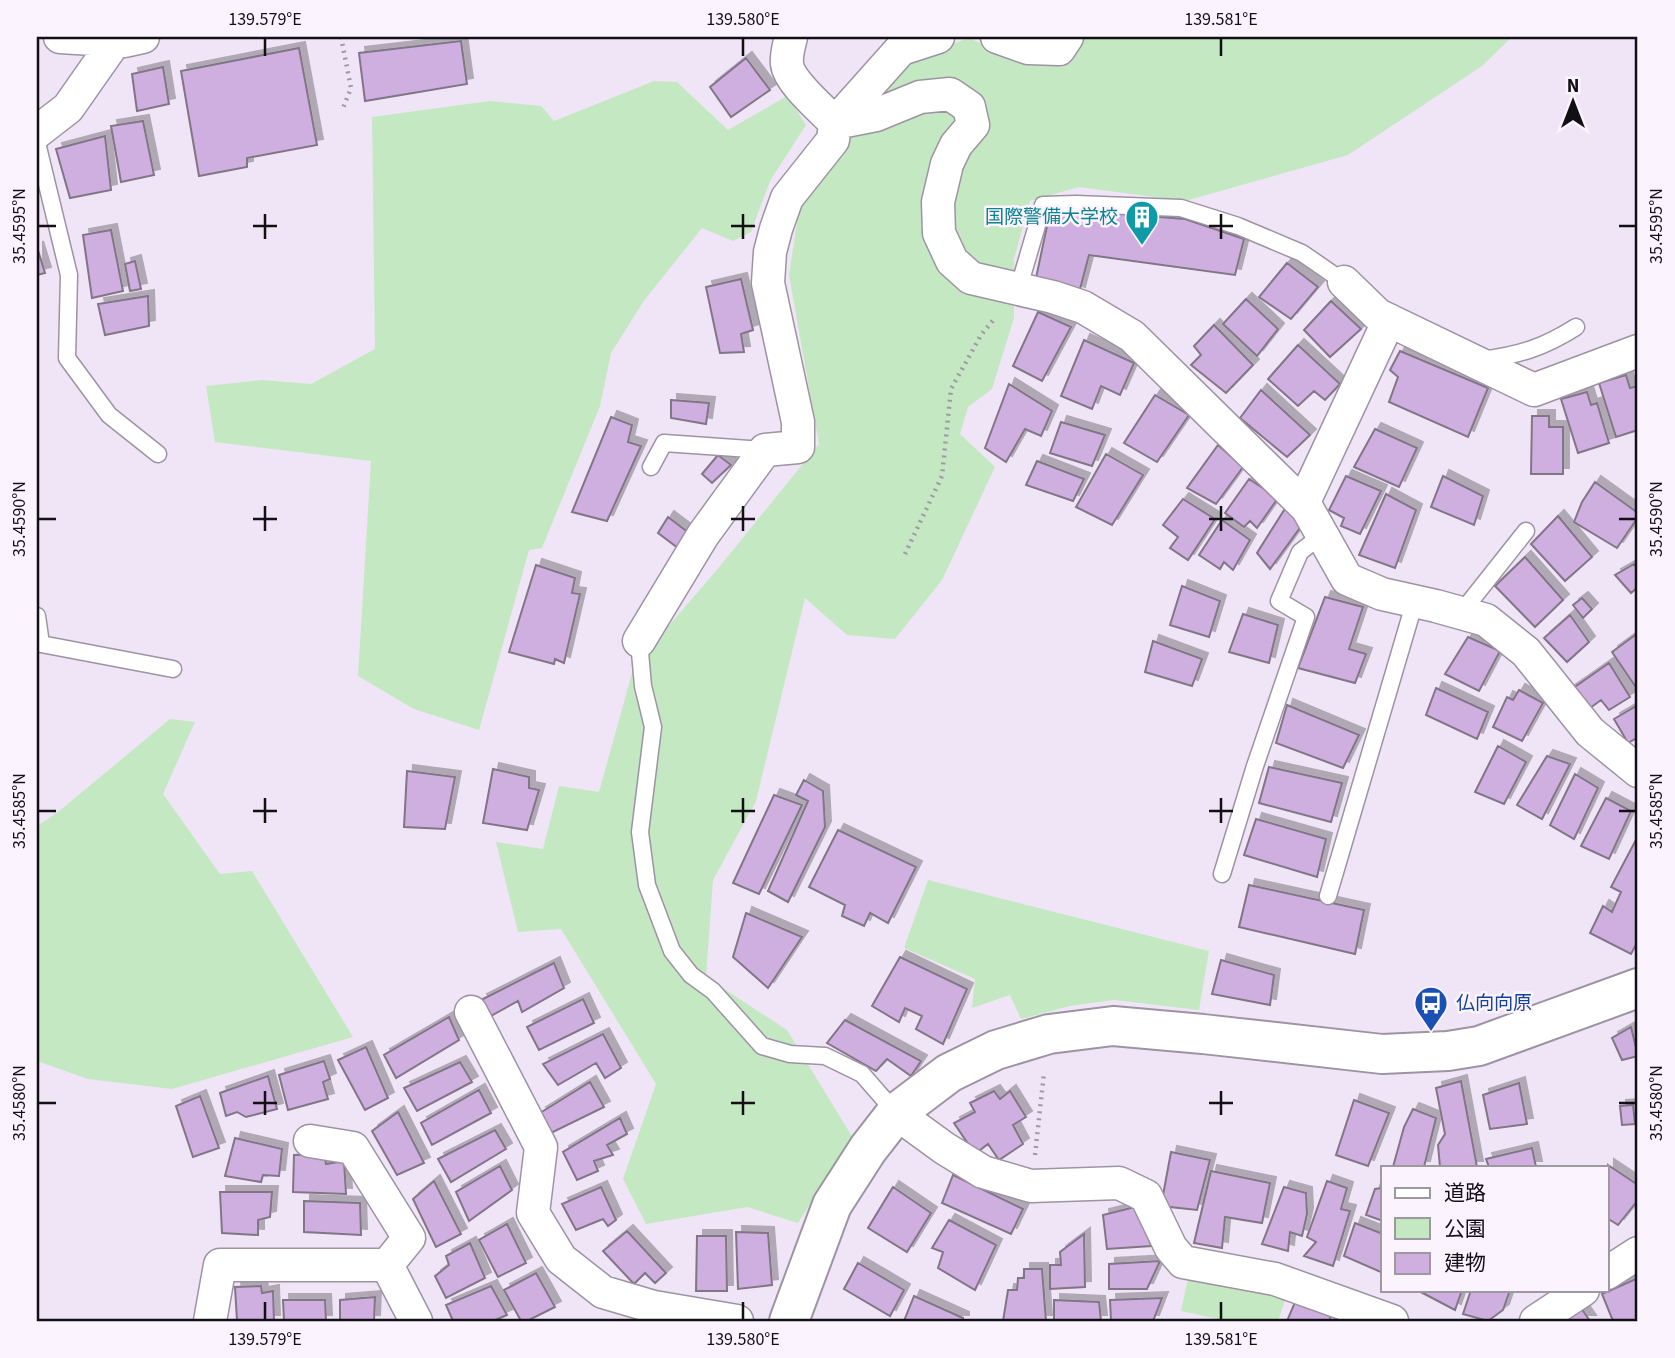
<svg xmlns="http://www.w3.org/2000/svg" width="1675" height="1358" font-family="'Source Sans 3','Noto Sans JP',sans-serif">
<defs>
<filter id="shadow"><feDropShadow dx="6" dy="-6" stdDeviation="0" flood-color="#0004"/></filter>
</defs>
<rect width="100%" height="100%" fill="#f0e5f6"/>
<path fill="#c4e8c2" d="M1085,37H1512L1482,66L1348,155L1185,201L1079,187L1030,201L1014,259V318L992,389L968,407L960,434L995,467L942,580L895,639L847,635L805,598L756,801L713,880L706,977L787,1030L853,1138L798,1223L747,1207L646,1224L623,1179L656,1084L561,929L518,932L496,842L543,849L559,786L599,792L634,666L716,571L819,444L789,275L799,210L905,61L969,38L1023,62L1068,61Z
M654,81L677,82L728,130L787,96L806,125L770,181L751,232L733,241L702,228L643,302L611,353L600,406L542,548L529,550L479,730L414,709L358,676L371,461L215,442L206,386L262,380L311,384L375,349L372,117L490,101L541,106L554,121Z
M170,719L195,722L163,794L220,874L252,871L353,1037L172,1089L88,1079L37,1061V826L58,812Z
M928,880L1209,951L1199,1010L1114,1000L1070,1006L1021,1019L1010,995L972,1008L975,979L904,948Z
M1190,1269L1288,1291L1278,1321H1227L1181,1311Z"/>
<path fill="#cfaee0" stroke="#807686" stroke-width="2" filter="url(#shadow)" d="M461,41L467,84L365,101L359,53Z
M299,48L317,145L247,158V167L199,176L181,71Z
M746,58L770,90L731,117L710,87Z
M163,67L169,104L137,111L132,74Z
M143,121L154,175L121,182L111,126Z
M105,136L111,190L70,198L56,149Z
M1083,211L1185,219L1244,239L1235,275L1089,255L1079,293L1036,278L1050,212Z
M111,230L123,291L92,298L83,235Z
M37,247L45,273L37,275Z
M135,261L141,289L130,291L125,264Z
M1287,263L1318,287L1291,319L1259,297Z
M741,279L753,330L741,334L744,352L720,353L706,287Z
M148,296L149,326L105,335L98,304Z
M1246,299L1278,329L1257,356L1223,324Z
M1331,301L1361,329L1330,357L1304,330Z
M1038,312L1071,327L1042,381L1013,366Z
M1214,325L1253,365L1226,393L1191,365L1201,355L1194,346Z
M1084,340L1134,363L1120,395L1101,386L1092,409L1061,396Z
M1298,345L1340,384L1325,400L1314,391L1298,406L1268,379Z
M1400,351L1488,388L1468,437L1389,402L1398,377L1390,370Z
M1626,375L1630,388L1638,386V430L1616,437L1599,383Z
M1009,384L1052,411L1041,436L1025,429L1006,462L985,448Z
M1261,390L1310,435L1287,457L1240,418Z
M1587,392L1591,405L1597,403L1609,443L1578,453L1561,399Z
M1155,395L1189,415L1157,462L1124,443Z
M671,400L709,403L706,424L671,418Z
M1532,416H1549V427H1563V474H1531Z
M611,417L632,425L628,442L641,446L607,521L572,512Z
M1061,422L1105,435L1092,466L1050,453Z
M1375,429L1417,448L1399,487L1354,467Z
M1218,445L1243,467L1216,504L1187,488Z
M1106,454L1143,475L1112,525L1076,507Z
M718,455L731,465L712,483L702,474Z
M1037,461L1084,479L1073,501L1026,485Z
M1346,476L1381,491L1360,534L1341,526L1344,518L1329,510Z
M1443,476L1483,496L1474,525L1431,507Z
M1249,479L1278,498L1257,528L1250,521L1244,527L1225,513Z
M1595,482L1638,513V517L1617,548L1574,522L1582,502Z
M1386,494L1416,510L1395,568L1359,555Z
M1183,499L1215,519L1188,560L1170,548L1178,537L1163,525Z
M1286,507L1302,525L1270,569L1257,553Z
M1558,516L1592,557L1565,581L1531,544Z
M668,517L689,533L678,548L658,533Z
M1222,520L1250,540L1233,570L1224,562L1220,569L1199,555Z
M1525,557L1563,600L1535,627L1495,586Z
M1634,564L1638,570V587L1631,593L1615,575Z
M536,565L575,578L572,593L580,594L564,663L555,659L554,664L509,652Z
M1182,586L1220,601L1209,637L1170,625Z
M1325,597L1363,607L1349,649L1366,654L1355,683L1298,668Z
M1582,598L1592,609L1583,618L1573,605Z
M1243,614L1278,625L1269,663L1229,652Z
M1570,615L1589,642L1567,662L1544,638Z
M1638,633V688L1637,689L1612,652Z
M1468,637L1500,651L1479,691L1445,674Z
M1153,641L1202,659L1192,686L1145,672Z
M1609,663L1630,697L1609,710L1601,700L1586,711L1569,691Z
M1436,688L1488,712L1477,739L1426,715Z
M1519,690L1543,703L1522,741L1493,727L1507,697L1513,700Z
M1287,705L1359,735L1343,768L1276,743Z
M1638,705V740L1637,738L1628,743L1614,719Z
M1498,746L1526,762L1504,804L1475,792Z
M1547,756L1570,764L1542,819L1517,805Z
M1269,767L1342,783L1331,822L1259,803Z
M493,769L529,777V788L539,790L527,830L483,823Z
M407,771L455,777L445,829L404,827Z
M1575,774L1598,788L1574,839L1550,825Z
M804,780L823,791L825,827L788,902L768,891L808,801L796,795Z
M774,795L802,805L759,894L733,883Z
M1606,798L1631,811L1609,859L1581,846Z
M1256,819L1326,839L1317,877L1244,855Z
M838,830L916,867L888,923L870,913L864,926L842,916L845,905L809,887Z
M1638,836V941L1631,954L1590,933L1603,906L1612,912L1621,892L1611,887Z
M1249,885L1364,910L1355,954L1239,927Z
M746,913L802,937L768,988L733,957Z
M900,957L967,989L943,1044L916,1029L922,1016L905,1008L899,1022L872,1006Z
M1221,960L1274,975L1270,1005L1212,994Z
M554,963L564,988L522,1012L518,1001L491,1016L481,1000Z
M583,999L594,1023L539,1050L527,1027Z
M449,1017L459,1040L396,1078L384,1055Z
M845,1020L921,1061L911,1076L887,1059L876,1071L827,1043Z
M1631,1027L1638,1056L1622,1060L1612,1038Z
M603,1034L621,1068L605,1078L596,1063L558,1085L543,1064Z
M366,1047L388,1098L365,1110L338,1060Z
M324,1061L330,1079L323,1082L328,1099L288,1110L279,1075Z
M460,1062L472,1082L417,1111L404,1088Z
M268,1076L277,1109L246,1117L237,1112L226,1116L220,1093Z
M1461,1081L1477,1167H1440L1438,1145L1445,1134L1436,1088Z
M590,1082L604,1107L551,1133L540,1113Z
M1519,1083L1527,1124L1490,1129L1483,1095Z
M479,1090L491,1113L432,1145L421,1123Z
M994,1091L1000,1099L1010,1091L1026,1117L1013,1125L1023,1144L999,1160L988,1144L975,1154L954,1123L975,1112L970,1103Z
M200,1096L219,1148L193,1157L176,1106Z
M1354,1100L1389,1113L1368,1166L1336,1155Z
M1633,1105L1635,1124L1622,1125L1620,1106Z
M1413,1109L1436,1118L1424,1167H1393L1404,1127Z
M398,1112L424,1163L397,1175L372,1131Z
M620,1118L627,1134L607,1145L613,1155L594,1161L598,1171L577,1180L563,1152Z
M495,1130L506,1149L451,1182L438,1159Z
M235,1138L282,1149L279,1176L263,1175L261,1182L225,1176Z
M1532,1148L1536,1167H1489L1486,1159Z
M1171,1152L1210,1160L1197,1210L1161,1206Z
M324,1154L326,1164L344,1161L346,1194L293,1192L294,1155Z
M1608,1165L1638,1185V1200L1618,1225L1607,1218Z
M500,1166L512,1190L469,1221L456,1192Z
M1211,1171L1270,1183L1262,1223L1225,1217L1222,1248L1194,1243Z
M953,1175L1023,1209L1011,1234L942,1203Z
M434,1181L461,1234L436,1247L413,1199Z
M1327,1181L1347,1188L1341,1209L1350,1211L1333,1266L1304,1256L1316,1242L1307,1237Z
M601,1187L616,1220L608,1226L603,1219L576,1230L562,1204Z
M893,1187L931,1213L907,1252L868,1228Z
M1284,1187L1306,1193L1307,1214L1302,1236L1290,1232L1288,1251L1262,1244Z
M1383,1188V1221L1366,1215L1375,1189Z
M220,1192H272L270,1217L258,1220V1235L222,1233Z
M304,1201L360,1203L361,1235L304,1232Z
M1139,1206L1151,1246L1107,1249L1103,1215Z
M949,1220L996,1245L975,1290L938,1268L943,1252L932,1248Z
M1355,1223L1383,1234V1273L1344,1256Z
M507,1224L526,1263L498,1277L479,1240Z
M627,1231L666,1273L655,1283L645,1273L634,1284L603,1251Z
M736,1232L768,1233L772,1285L738,1289Z
M1084,1234L1085,1287L1050,1289V1265H1061L1060,1252Z
M697,1236H726L727,1291H696Z
M470,1243L485,1278L446,1298L435,1276L449,1265L446,1256Z
M1160,1261L1147,1289H1109V1264Z
M858,1263L904,1290L890,1316L844,1289Z
M1024,1269H1042L1046,1321H1003L1008,1290H1017L1018,1278H1024Z
M536,1273L555,1307L527,1321H521L504,1290Z
M1638,1278V1321H1613L1602,1294Z
M261,1286L262,1293L273,1291L274,1321H237L235,1287Z
M491,1286L507,1315L493,1321H453L446,1305Z
M1417,1290H1462L1455,1310Z
M1471,1290H1510L1503,1310L1488,1321L1463,1314Z
M1298,1295L1333,1312L1329,1321H1287Z
M914,1296L963,1318V1321H904Z
M375,1297L374,1321H340V1300Z
M1162,1298L1153,1321H1111L1110,1300Z
M283,1300H325L326,1321H284Z
M1054,1300L1099,1302L1101,1321H1054Z
M1579,1305L1590,1321H1557Z"/>
<g fill="none" stroke-linecap="round" stroke-linejoin="round">
<defs>
<path id="service" d="M37,143L69,275L67,358L109,415L158,454
M1018,290L1043,205L1076,204L1181,208L1238,226L1302,253L1344,282
M1481,360C1519,355 1543,348 1576,327
M651,467L664,443L765,450
M1461,613L1526,531
M37,616L41,644L173,669
M639,641L643,686L653,727L640,832L647,885L672,951L691,975L713,991L762,1046L790,1054L825,1056L862,1074L896,1113
M1222,874L1255,766L1306,617L1279,601L1300,552L1322,535
M1328,896L1415,601"/>
<path id="minor" d="M60,37L125,41L143,37
M791,37C789,46 786,54 787,64C789,82 822,109 835,123L876,115L920,97L950,94L969,107L973,125L956,145L947,164L938,202L939,233L952,261L971,278L1053,297L1083,307L1132,336L1307,508L1347,579L1382,594L1436,606L1486,620L1526,652L1590,732L1638,771
M997,37L1028,48L1059,49L1067,37
M37,132L68,108L115,41
M1344,282L1378,315L1534,390L1638,351
M1303,504L1389,320
M639,641L703,535L765,450L798,447V422L768,283L770,252L776,229L787,198L833,140L835,123L901,49L938,37
M471,1012L541,1147L533,1213L561,1259L603,1292L654,1307L737,1321
M896,1113L944,1148L983,1172L1031,1186L1119,1183L1146,1196L1171,1248L1183,1262L1275,1279L1392,1321
M310,1141L353,1148L409,1238L387,1265
M1607,1273L1638,1253
M210,1321L220,1265H387L416,1321
M1536,1321L1583,1290"/>
<path id="tertiary" d="M789,1321L832,1205L868,1149L896,1113L949,1073L996,1050L1049,1034L1113,1026L1203,1034L1382,1054L1448,1051L1479,1046L1638,988"/>
</defs>
<use href="#service" stroke="#9d93a3" stroke-width="19"/>
<use href="#minor" stroke="#9d93a3" stroke-width="35"/>
<use href="#tertiary" stroke="#9d93a3" stroke-width="42"/>
<path stroke="#a199a6" stroke-width="4.5" stroke-dasharray="2 5" stroke-linecap="butt" d="M341,37L351,88L343,108
M905,554L942,476L951,389L981,335L995,318
M1035,1155L1044,1073"/>
<use href="#service" stroke="#fff" stroke-width="16"/>
<use href="#minor" stroke="#fff" stroke-width="32"/>
<use href="#tertiary" stroke="#fff" stroke-width="38"/>
</g>
<path fill="none" stroke="#131015" stroke-width="2.5" d="M265,38V56M743,38V56M1221,38V56M265,214V239M743,214V239M1221,214V239M38,226H56M253,226H277M731,226H755M1209,226H1233M1619,226H1636M265,506V531M743,506V531M1221,506V531M38,519H56M253,519H277M731,519H755M1209,519H1233M1619,519H1636M265,798V823M743,798V823M1221,798V823M38,811H56M253,811H277M731,811H755M1209,811H1233M1619,811H1636M265,1091V1115M743,1091V1115M1221,1091V1115M38,1103H56M253,1103H277M731,1103H755M1209,1103H1233M1619,1103H1636M265,1302V1320M743,1302V1320M1221,1302V1320"/>
<defs>
<symbol id="building-pin" viewBox="-11 -11 22 30"><path d="M0 17L-7.5 6A9.5 9.5 0 1 1 7.5 6Z" fill="#0f9aa8" stroke="#fbf4ff"/><path d="M-4-6H4V6H1V3H-1V6H-4ZM-2.5-4.3h1.7v1.8h-1.7ZM.8-4.3h1.7v1.8H.8ZM-2.5-1h1.7V.8h-1.7ZM.8-1h1.7V.8H.8Z" fill="#fff"/></symbol>
<symbol id="bus-pin" viewBox="-11 -11 22 30"><path d="M0 17L-7.5 6A9.5 9.5 0 1 1 7.5 6Z" fill="#1a4fb4" stroke="#fbf4ff"/><path d="M-5-6H5V4H4V6H2V4H-2V6H-4V4H-5ZM-3.5-4V0h7V-4ZM-3.5 1.2v1.5H-2V1.2ZM2 1.2v1.5H3.5V1.2Z" fill="#fff"/></symbol>
</defs>
<g fill-rule="evenodd">
<use href="#building-pin" x="1123" y="198" width="38" height="52"/>
<use href="#bus-pin" x="1412" y="984" width="38" height="52"/>
</g>
<g text-anchor="middle" dominant-baseline="central" stroke-width="5" stroke-linejoin="round" paint-order="stroke">
<g font-size="19" fill="#0d838f" stroke="#fbf4ff" text-anchor="end">
<text x="1118" y="217">国際警備大学校</text>
</g>
<g font-size="19" fill="#164399" stroke="#fbf4ff" text-anchor="start">
<text x="1456" y="1003">仏向向原</text>
</g>
</g>
<rect width="1675" height="1358" fill="none" stroke="#fbf4ff" stroke-width="77"/>
<rect x="1381" y="1166" width="228" height="126" fill="#fbf4ff" stroke="#9e99a1" stroke-width="2"/>
<rect x="1395" y="1188" width="35" height="10" fill="#ffffff" stroke="#9e99a1" stroke-width="2"/>
<text x="1444" y="1200" font-size="21" fill="#131015">道路</text>
<rect x="1395" y="1218" width="35" height="21" fill="#c4e8c2" stroke="#9e99a1" stroke-width="2"/>
<text x="1444" y="1236" font-size="21" fill="#131015">公園</text>
<rect x="1395" y="1253" width="35" height="21" fill="#cfaee0" stroke="#9e99a1" stroke-width="2"/>
<text x="1444" y="1270" font-size="21" fill="#131015">建物</text>
<g transform="translate(1573 102)" stroke="#fbf4ff" stroke-width="5" paint-order="stroke">
<path d="M0-5L12 26L0 18L-12 26Z" fill="#131015"/>
<text y="-10" font-size="19" font-weight="bold" text-anchor="middle" fill="#131015">N</text>
</g>
<rect x="38" y="38" width="1598" height="1282" fill="none" stroke="#131015" stroke-width="2.5"/>
<g font-size="18" text-anchor="middle" fill="#131015">
<text x="265" y="25">139.579°E</text>
<text x="743" y="25">139.580°E</text>
<text x="1221" y="25">139.581°E</text>
<text transform="translate(19 226) rotate(-90)" y="6">35.4595°N</text>
<text transform="translate(1656 226) rotate(-90)" y="6">35.4595°N</text>
<text transform="translate(19 519) rotate(-90)" y="6">35.4590°N</text>
<text transform="translate(1656 519) rotate(-90)" y="6">35.4590°N</text>
<text transform="translate(19 811) rotate(-90)" y="6">35.4585°N</text>
<text transform="translate(1656 811) rotate(-90)" y="6">35.4585°N</text>
<text transform="translate(19 1103) rotate(-90)" y="6">35.4580°N</text>
<text transform="translate(1656 1103) rotate(-90)" y="6">35.4580°N</text>
<text x="265" y="1345">139.579°E</text>
<text x="743" y="1345">139.580°E</text>
<text x="1221" y="1345">139.581°E</text>
</g>
</svg>
